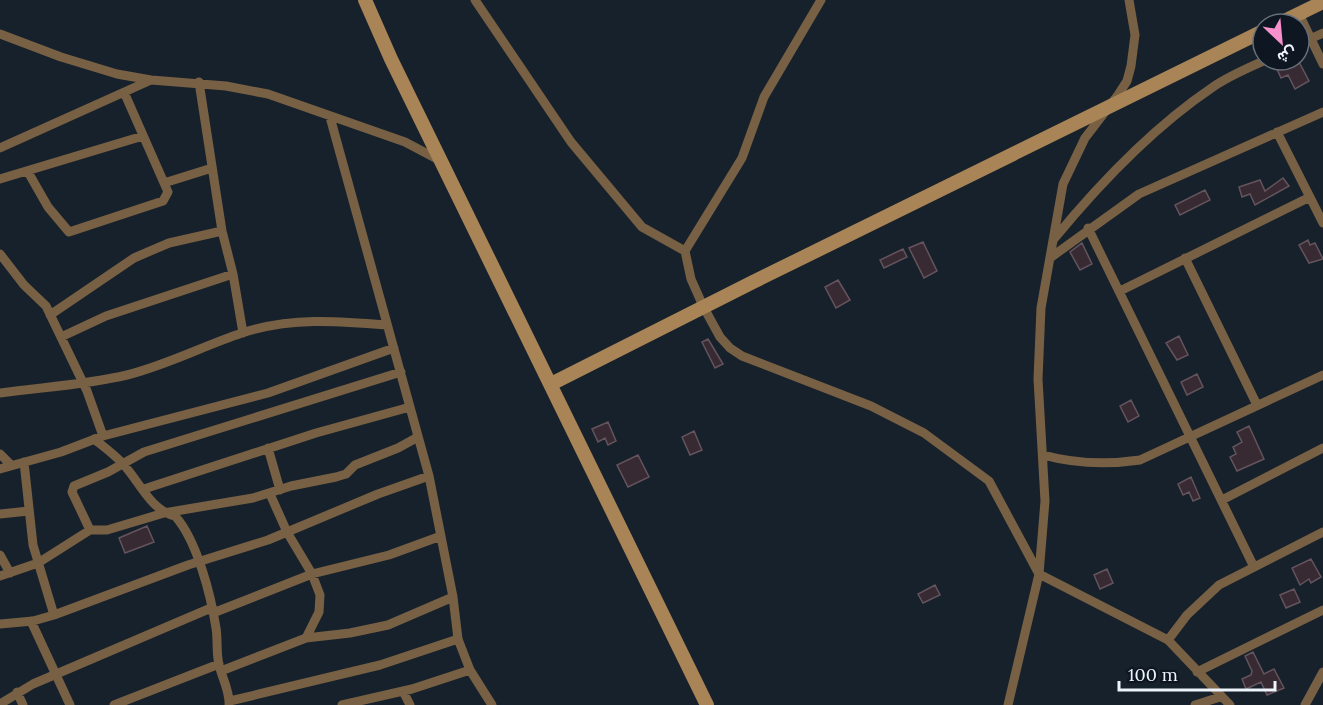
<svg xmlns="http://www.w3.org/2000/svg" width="1323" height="705" font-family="Lora,Vazirmatn,serif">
<rect width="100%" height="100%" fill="#17212b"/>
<path fill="#382a32" stroke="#64545d" stroke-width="1.5" d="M1294,60H1298L1309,81L1295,89L1288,75L1281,78L1277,69Z
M1283,178L1289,186L1255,205L1250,194L1242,197L1239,187L1260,180L1265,191Z
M1205,190L1210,200L1180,215L1175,205Z
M1308,240L1310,245L1315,243L1323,259L1309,263L1299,245Z
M923,242L937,271L924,278L909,248Z
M1082,243L1092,264L1080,270L1070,252Z
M903,249L907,257L884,268L880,260Z
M838,280L850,300L836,308L825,287Z
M1179,336L1188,355L1177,360L1166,343Z
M708,339L723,364L715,368L702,342Z
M1197,374L1203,387L1187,395L1181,382Z
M1131,400L1139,416L1128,422L1120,406Z
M608,422L616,441L608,445L605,438L598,442L592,429Z
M1249,426L1264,459L1237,471L1230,457L1236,454L1233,447L1242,442L1237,432Z
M694,431L702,450L690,455L682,437Z
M638,455L649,477L628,487L617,465Z
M1191,477L1200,498L1193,501L1189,492L1183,495L1178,484Z
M147,526L154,542L125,553L119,538Z
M1311,559L1321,577L1311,583L1309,579L1300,585L1292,568Z
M1107,569L1113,583L1100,589L1094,575Z
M935,585L940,595L923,603L918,594Z
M1294,589L1300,602L1286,608L1280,595Z
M1253,652L1264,674L1274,669L1284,688L1267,695L1261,682L1246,689L1242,679L1251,675L1252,671L1245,656Z"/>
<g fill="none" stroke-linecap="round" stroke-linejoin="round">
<path stroke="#776044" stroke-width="9" d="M475,0L571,142L642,227L685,251
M821,0L764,97L742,158L685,251L691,279L703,306L720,337L730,348L742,356L871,406L924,433L989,481L1039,574L1168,640L1230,705
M1299,14L1323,64
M0,34L61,57L117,74L151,80L226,86L268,94L405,142L441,161
M1299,44L1323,33
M199,82L222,231L233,274L243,333
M330,117L429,476L453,597L458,639L470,670L492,705
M1277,132L1323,223
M0,148L151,80
M28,172L48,207L69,232L163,201L168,192L124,92
M0,179L143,136
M164,183L212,168
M1088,228L1253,565
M1054,239C1100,183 1152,128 1213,87C1229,76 1248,68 1266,60
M0,254L24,285L46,306L87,391L103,436
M1050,258L1139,194L1323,112
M1185,258L1257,405
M1120,291L1310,197
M50,315L134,258L169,243L222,231
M61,337L106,316L233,274
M0,393C43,387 85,385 127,375C167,365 203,346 242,333C290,317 339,321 387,325
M94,439C104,447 115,455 123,464C140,482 150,510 175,516C197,540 211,596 216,628C218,640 216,653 219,665C222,678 230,691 229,705
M268,448L280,490
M0,454L11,465
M1043,455C1076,464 1106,465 1140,460L1323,375
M24,462L33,545L54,615
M0,469L61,452L103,436L268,393L394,348
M144,489L316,433L410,407
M270,494L287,532L312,574L320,595L319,612L306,638
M1222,500L1323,448
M0,514L29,511
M90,530L72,492L74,486L108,472L144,452L401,372
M0,555L10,573
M0,576L38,563L90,530H107L164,513L253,498L291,486L336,477L346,474L355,465L398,448L418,437
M213,613L312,574L389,555L441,536
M31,621L70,705
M0,624L33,621L54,615L188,565L268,540L378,494L429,476
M1168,640L1187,615L1219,585L1323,532
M221,671L306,638L350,633L388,625L453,597
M1197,672L1323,610
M403,691L410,705
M17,692L23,705
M230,701L380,665L458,639
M0,704L33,684L211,608
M114,705L219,664
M342,705L412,689L470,670
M1008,705L1039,574L1045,501L1038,379L1041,308L1063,184L1085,138L1118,95L1127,81L1131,66L1135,35L1129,0
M1195,705L1220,697
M1305,705L1323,672"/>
<path stroke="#a88456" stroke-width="14" d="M365,0L391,59L707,705
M1278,24L1323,2
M551,384L753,282L1263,31"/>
</g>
<g transform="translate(1281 42) rotate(154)"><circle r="28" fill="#0e1721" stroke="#676f79" stroke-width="1.5"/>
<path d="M0-4.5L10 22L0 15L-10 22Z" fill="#f790cd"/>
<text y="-9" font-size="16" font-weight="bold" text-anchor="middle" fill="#edf4fc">ش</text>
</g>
<path d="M1119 681v9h156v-9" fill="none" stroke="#edf4fc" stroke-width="3"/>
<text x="1128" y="681" font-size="18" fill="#edf4fc" stroke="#0e1721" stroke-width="4.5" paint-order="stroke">100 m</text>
</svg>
